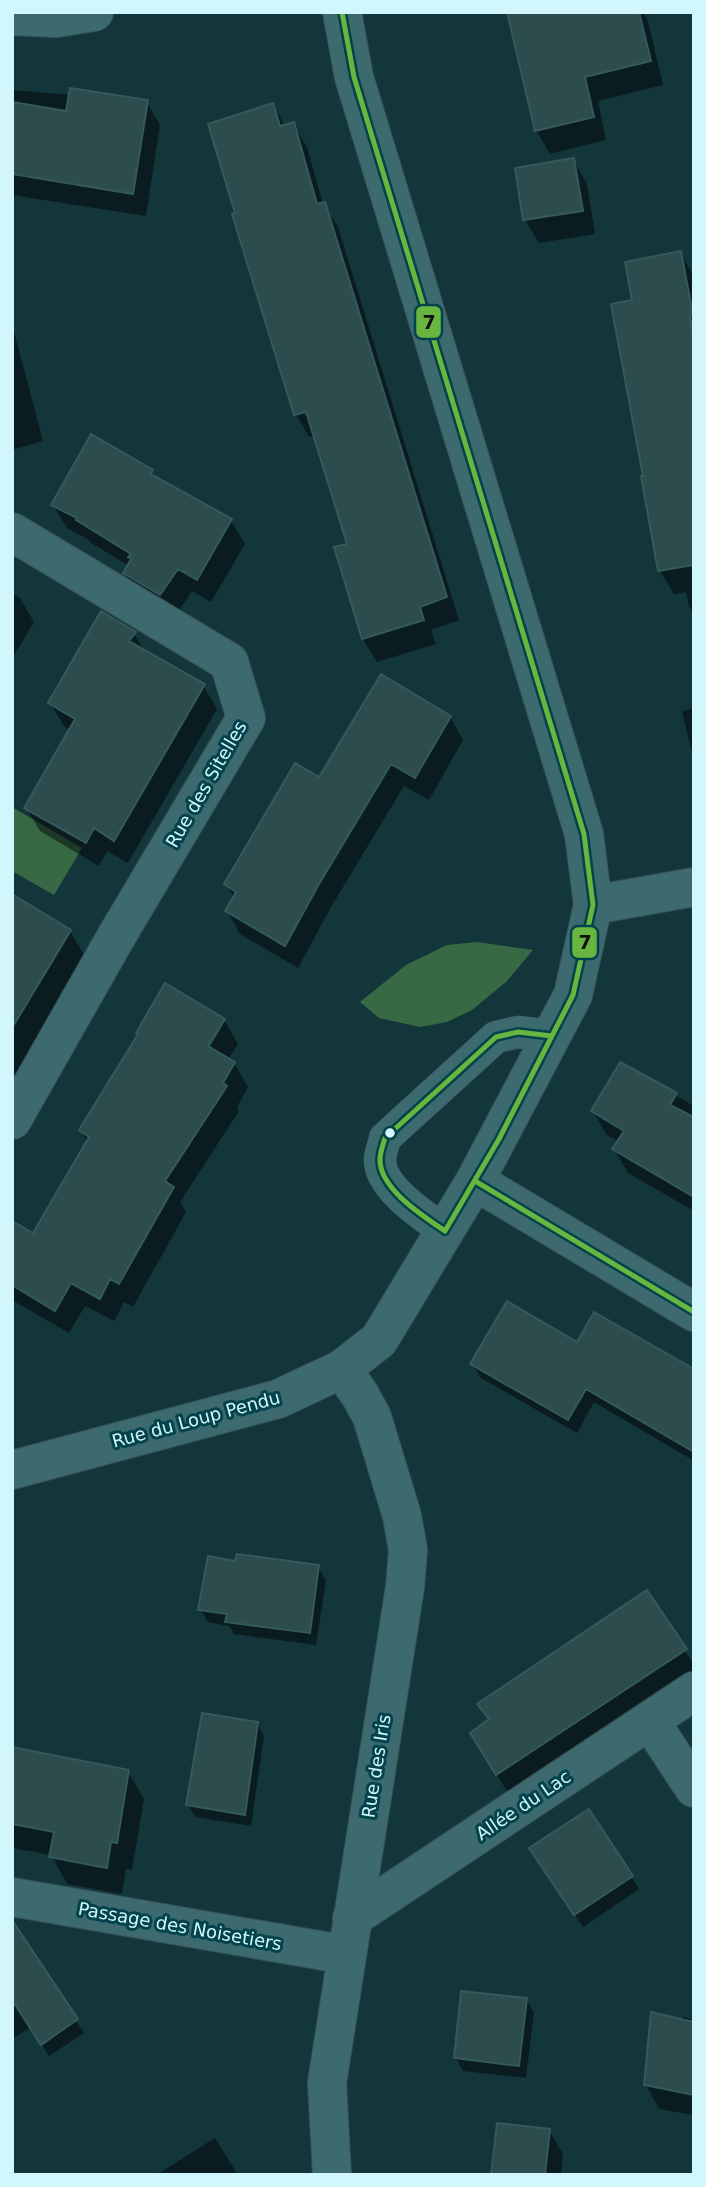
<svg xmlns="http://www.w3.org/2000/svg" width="706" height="2187" font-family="'DejaVu Sans',sans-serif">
<rect width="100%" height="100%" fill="#13363b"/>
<path fill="#376a44" d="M12,807L82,848L54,895L12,871Z
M477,942L533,950L506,982L472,1010L447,1022L420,1027L379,1018L360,1002L406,965L447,945Z"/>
<path fill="#0007" fill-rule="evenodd" d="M531,12H643L648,21L663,85L598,101L606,140L550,154L536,130Z
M12,90L146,101L160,125L146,216L12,195Z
M273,105L285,126L293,124L307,147L323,204L338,227L459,620L431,630L436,644L377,662L363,639L336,549L349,545L315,436L309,437L296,414L237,214Z
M573,160L587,184L595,234L539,243L525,220L517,169Z
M680,253L694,276V614L689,606L686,592L674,594L660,571L643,477L634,301Z
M12,324L43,441L12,450Z
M152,472L156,479L231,521L245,544L211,602L192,591L174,618L139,596L125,573L129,566L91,543L89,540L67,528L53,505Z
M12,593L20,598L34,622L12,659Z
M134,633L145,652L203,685L217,709L128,863L107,851L99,866L40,831L26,808L70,731L64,726L50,703Z
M694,708V762L682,711Z
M450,717L463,740L429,800L404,786L331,907L298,968L240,934L227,911L234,898L226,884L320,779Z
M12,899L70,931L84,955L59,996L66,1009L12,1098Z
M224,1020L238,1044L228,1060L234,1063L248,1087L237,1107L239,1111L180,1202L186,1212L133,1307L124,1302L114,1321L85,1306L69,1333L12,1300V1251L34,1235L88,1143L81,1130ZM217,1029H221L205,1055L202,1053Z
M620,1064L694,1106V1211L628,1173L614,1149L619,1142L606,1134L593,1111Z
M578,1344L694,1372V1461L594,1402L577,1433L481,1378L472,1364Z
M237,1563L318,1567L326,1580L316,1645L234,1634L229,1626L208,1622L200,1609Z
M647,1593L694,1665V1678L511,1798L486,1757L489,1720L479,1704Z
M257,1723L264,1736L251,1826L195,1817L188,1804Z
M12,1749L128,1772L144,1799L132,1870L126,1869L122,1894L67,1884L51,1855L12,1848Z
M538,1861L631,1877L639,1889L583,1927Z
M19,1934L84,2033L49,2056L31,2027L12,2039V1938Z
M526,1999L534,2012L526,2078L463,2071L456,2058Z
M683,2017L694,2020V2115L659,2109L646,2085Z
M549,2130L563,2154L561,2175H493Z
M215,2138L238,2175H156Z"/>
<path fill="#2c4c4d" stroke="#345a5a" stroke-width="2" d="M507,12H639L651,61L585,77L594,117L535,131Z
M70,88L148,100L133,194L12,174V102L66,111Z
M273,103L280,126L294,122L317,204L325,202L447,597L420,607L424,620L362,639L334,547L347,544L306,412L294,415L232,214L235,213L208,124Z
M574,158L583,211L523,220L515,168Z
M681,251L693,315L690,317L694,341V565L658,571L641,476H643L611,304L632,300L625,262Z
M91,434L153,470L151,474L232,519L197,580L178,569L160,595L123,573L131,559L128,557L131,554L76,520L77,518L51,505Z
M101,611L136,632L129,641L205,684L114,841L94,828L86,843L24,808L75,719L48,703Z
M381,674L451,716L415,778L391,764L319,884L285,946L225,911L236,892L224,884L295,763L319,777Z
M12,894L71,930L12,1028Z
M165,983L225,1019L208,1046L235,1062L223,1083L227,1086L165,1181L174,1187L119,1284L110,1279L100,1299L71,1283L55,1311L12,1285V1221L33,1233L89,1137L79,1130L138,1034L136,1033Z
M620,1062L677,1093L670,1105L694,1117V1197L612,1149L624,1131L591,1111Z
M507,1301L577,1342L594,1312L694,1369V1452L586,1389L568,1420L470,1364Z
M237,1554L319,1565L310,1633L225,1622L227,1614L198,1610L208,1556L235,1561Z
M647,1590L687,1649L496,1775L470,1733L489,1719L477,1704Z
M202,1713L258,1722L245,1815L186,1805Z
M12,1747L129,1770L117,1843L111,1842L107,1868L49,1857L54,1832L12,1824Z
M589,1809L633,1876L574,1915L529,1848Z
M12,1920L78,2019L41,2045L12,2000Z
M461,1991L527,1998L519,2066L454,2058Z
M651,2012L694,2022V2095L644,2085Z
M497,2123L550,2129L545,2175H491Z"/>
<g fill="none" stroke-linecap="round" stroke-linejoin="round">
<defs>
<path id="service" d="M445,1231C424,1216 380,1188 380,1160C380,1153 384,1145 385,1138L496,1037L518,1032L552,1036"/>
<path id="minor" d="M12,532L229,662L246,718L116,937L12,1120
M593,905L694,887
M475,1181L694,1312
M650,1721L694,1788
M12,1897L347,1955
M352,1918L694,1691
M332,2175L327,2083L405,1587L408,1550L402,1516L372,1417L360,1395L342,1369"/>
<path id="tertiary" d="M12,16L56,18L94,12
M12,1470L278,1399L342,1369L379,1340L475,1181L573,995L593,905L584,834L354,77L342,12"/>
</defs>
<use href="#service" stroke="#385156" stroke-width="33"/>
<use href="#minor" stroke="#385156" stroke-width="40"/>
<use href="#tertiary" stroke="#385156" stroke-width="40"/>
<use href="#service" stroke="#3c6a6f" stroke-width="32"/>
<use href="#minor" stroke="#3c6a6f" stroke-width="38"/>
<use href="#tertiary" stroke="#3c6a6f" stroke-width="38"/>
<defs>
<path id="bus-1" d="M342,12L354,77L584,834L593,905L573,995L499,1139L445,1231
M475,1181L694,1312
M445,1231C423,1216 380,1189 380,1160C380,1152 383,1145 385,1138L496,1037L518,1032L552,1036"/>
</defs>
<use href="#bus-1" stroke="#03434b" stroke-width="10"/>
<use href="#bus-1" stroke="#68b63f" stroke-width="5"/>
</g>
<circle fill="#d1f7fc" stroke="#03434b" stroke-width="2.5" cx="390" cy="1133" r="6"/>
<g text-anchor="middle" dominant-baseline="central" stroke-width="6" stroke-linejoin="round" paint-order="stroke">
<g font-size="18" fill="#d1f7fc" stroke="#03434b">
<text transform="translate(206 784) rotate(-60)">Rue des Sitelles</text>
<text transform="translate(196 1419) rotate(-15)">Rue du Loup Pendu</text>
<text transform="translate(376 1766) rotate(-81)">Rue des Iris</text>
<text transform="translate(523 1805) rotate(-34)">Allée du Lac</text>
<text transform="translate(180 1926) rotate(10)">Passage des Noisetiers</text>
</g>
</g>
<g stroke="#03434b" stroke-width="2.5">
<rect x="415" y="305" width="27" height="34" rx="7" fill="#68b63f"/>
<rect x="571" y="926" width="27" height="33" rx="7" fill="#68b63f"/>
</g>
<g font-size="19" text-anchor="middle" font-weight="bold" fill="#111">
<text x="429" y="329">7</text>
<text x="585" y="949">7</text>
</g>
<rect width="706" height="2187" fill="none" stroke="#d1f7fc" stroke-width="28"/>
</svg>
